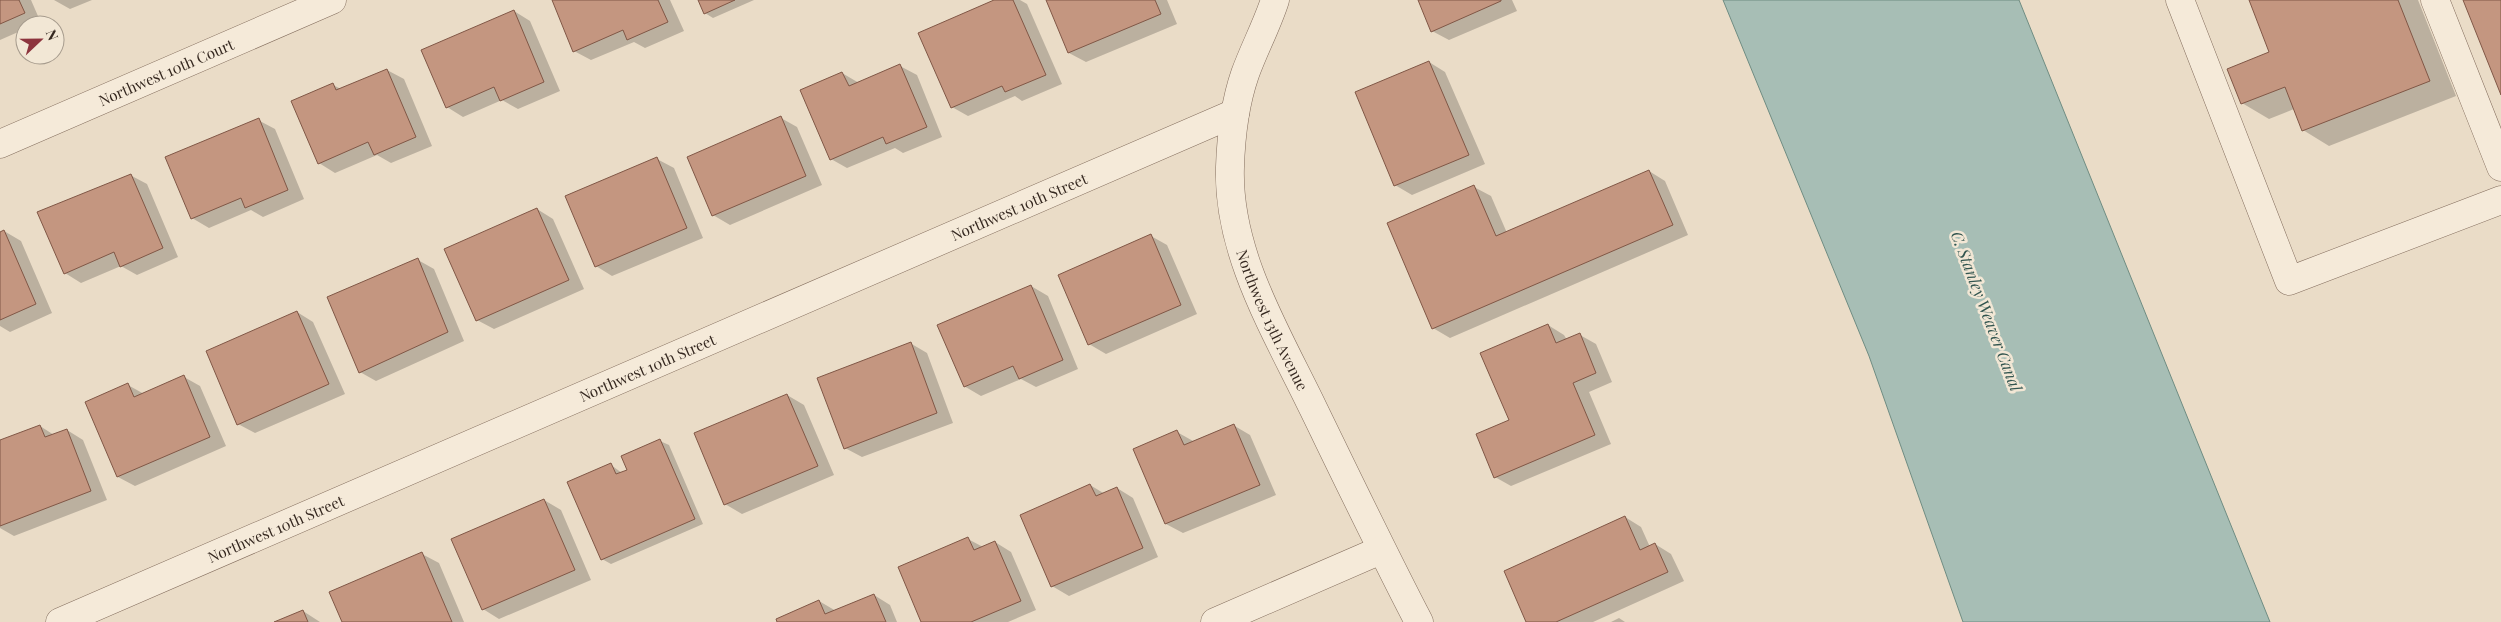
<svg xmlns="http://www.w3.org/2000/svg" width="2501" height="622" font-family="'Playfair Display',serif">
<rect width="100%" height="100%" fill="#eadcc7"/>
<path fill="#a7beb5" stroke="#6f8c82" d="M1723,0H2019L2270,622H1963L1869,356Z"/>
<path fill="#0003" d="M0,0H31L41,23L25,25V29L0,40Z
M54,0H92L70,9Z
M553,0H670L684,31L645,48L634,42L591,60L574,51Z
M699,0H754L713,18L705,13Z
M997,0H1020L1027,4L1062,84L1022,101L1015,96L968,116L952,107Z
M1047,0H1167L1177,24L1086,62L1069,53Z
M1419,0H1512L1517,11L1449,40L1432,31Z
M2250,0H2418L2456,96L2329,146L2303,130L2294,109L2269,119L2242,103L2271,52Z
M514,11L530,21L560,91L518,109L502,100L463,117L447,107Z
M1429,62L1445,72L1485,164L1412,195L1395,185Z
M900,66L917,75L942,137L903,153L895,148L847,168L831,159L842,73L859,83Z
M387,70L404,79L432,146L391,163L377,155L335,173L319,163L333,85L341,89Z
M781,118L797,127L822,185L730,225L713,215Z
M258,120L275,129L304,199L263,217L251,210L209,228L192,218Z
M657,159L674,168L703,238L612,276L596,266Z
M1649,171L1665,181L1688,235L1450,338L1433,328L1474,187L1491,196L1507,233Z
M130,175L147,184L178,257L137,275L121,266L81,283L65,273Z
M537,209L553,219L584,289L494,329L477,320Z
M4,231L21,241L52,313L10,332L0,326V233Z
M1151,236L1167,245L1197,314L1106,354L1089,344Z
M418,260L434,269L464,341L376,381L360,372Z
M1031,286L1048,296L1078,369L1036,387L1021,379L981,396L964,386Z
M297,312L313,322L345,394L255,433L238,424Z
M1548,325L1564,335L1567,340L1580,335L1596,344L1612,382L1589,392L1611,444L1511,486L1495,477L1510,421Z
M910,343L927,353L953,423L862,457L845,448Z
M184,377L200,386L226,446L135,486L118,477L86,403L128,385L144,394Z
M787,395L804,405L834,475L742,514L725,504Z
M1233,425L1250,435L1276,495L1183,533L1166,524L1135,449L1177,432L1193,441Z
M40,426L54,435L67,430L83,440L107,500L14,536L0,528V442Z
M660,441L669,445L703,524L611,564L602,559L611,465L622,473L629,470Z
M1090,485L1105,494L1117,488L1133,498L1158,557L1069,596L1052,586Z
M544,500L561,510L591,580L499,619L483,609Z
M1625,517L1641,527L1650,547L1655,544L1671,554L1684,581L1593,622H1527Z
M968,539L983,547L995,542L1011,552L1036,610L1008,622H923Z
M422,554L439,563L464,622H344Z
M874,595L890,605L897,622H778L819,601L836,611Z
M303,611L320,622H278Z
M1619,618L1625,622H1611Z"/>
<path fill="#c49680" stroke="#805746" d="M0,0H19L25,13L0,24Z
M552,0H658L668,22L627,40L623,30L573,52Z
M698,0H735L704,14Z
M994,0H1013L1046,75L1005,92L1002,86L951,108L918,33Z
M1046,0H1155L1161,14L1068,53Z
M1418,0H1501V1L1431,32Z
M2249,0H2398L2430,81L2302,131L2285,87L2241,104L2227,69L2269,52Z
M2463,0H2501V95Z
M514,10L544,82L500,101L494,87L446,108L421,50Z
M1429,61L1469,155L1394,186L1355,92Z
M900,64L927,127L886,144L883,137L830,160L800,90L842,72L849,86Z
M387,69L416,137L374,155L368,142L318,164L291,101L333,83L336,90Z
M781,116L806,176L712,216L687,157Z
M259,118L288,190L245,208L241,198L191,219L165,157Z
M657,157L687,228L595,267L565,196Z
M1649,170L1673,225L1432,329L1387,223L1474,185L1496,236Z
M131,174L163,248L120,267L114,252L64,274L37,212Z
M537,208L569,280L476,321L444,249Z
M4,230L36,304L0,320V232Z
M1151,234L1181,305L1088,345L1058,275Z
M418,258L448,332L359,373L327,297Z
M1031,285L1063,360L1019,379L1013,366L964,387L937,325Z
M297,311L329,384L237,425L206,351Z
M1548,324L1556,343L1580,333L1596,373L1573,383L1595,435L1494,478L1476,434L1509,420L1480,353Z
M911,342L937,413L844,449L817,378Z
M184,375L210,437L117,477L85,402L128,383L134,397Z
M787,394L818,466L724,505L694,433Z
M1234,424L1260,485L1165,524L1133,449L1177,430L1184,445Z
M40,425L45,437L67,429L91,491L0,526V440Z
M660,439L695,519L601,560L567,482L611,463L616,474L627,470L621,456Z
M1090,484L1096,496L1117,487L1143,548L1051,587L1020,515Z
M544,499L575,570L482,610L451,539Z
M1625,516L1640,550L1655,543L1668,572L1556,622H1526L1504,571Z
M968,537L974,550L995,541L1021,601L971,622H921L898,567Z
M422,552L452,622H342L329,592Z
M874,594L886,622H777L776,619L819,600L825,614Z
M303,610L308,622H274Z"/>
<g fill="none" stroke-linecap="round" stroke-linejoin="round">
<defs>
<g id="minor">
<path id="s1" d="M1275,0C1267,25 1254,49 1245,74C1235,103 1231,136 1230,167C1227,253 1277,333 1313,408C1348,480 1382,551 1419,622"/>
<path d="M2180,0L2289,281L2501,200"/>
<path d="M2435,0L2501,167"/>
<path id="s2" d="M0,144L332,0"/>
<path id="s3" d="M60,622L1235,113"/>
<path d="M1215,622L1381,550"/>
</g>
</defs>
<use href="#minor" stroke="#846e5e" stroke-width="29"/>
<use href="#minor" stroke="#f5ead9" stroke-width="28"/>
</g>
<g text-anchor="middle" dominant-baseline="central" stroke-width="5" stroke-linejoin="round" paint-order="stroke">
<g font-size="15" fill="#352820" stroke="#f2e7d5">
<text stroke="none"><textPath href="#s2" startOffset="181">Northwest 10th Court</textPath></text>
<text stroke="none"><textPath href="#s3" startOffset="1045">Northwest 10th Street</textPath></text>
<text stroke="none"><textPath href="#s1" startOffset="335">Northwest 13th Avenue</textPath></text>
<text stroke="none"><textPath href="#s3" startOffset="640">Northwest 10th Street</textPath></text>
<text stroke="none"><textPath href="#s3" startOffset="235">Northwest 10th Street</textPath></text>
</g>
<g font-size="16" font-style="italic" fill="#31544e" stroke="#f2e7d5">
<text transform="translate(1987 311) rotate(69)">C. Stanley Weaver Canal</text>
</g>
</g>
<g transform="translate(40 40) rotate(68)"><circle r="24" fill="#f2e7d5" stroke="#a69b8d"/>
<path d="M0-4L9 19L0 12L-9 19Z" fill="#8d343d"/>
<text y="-8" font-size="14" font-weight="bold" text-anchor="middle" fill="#352820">N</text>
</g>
</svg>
